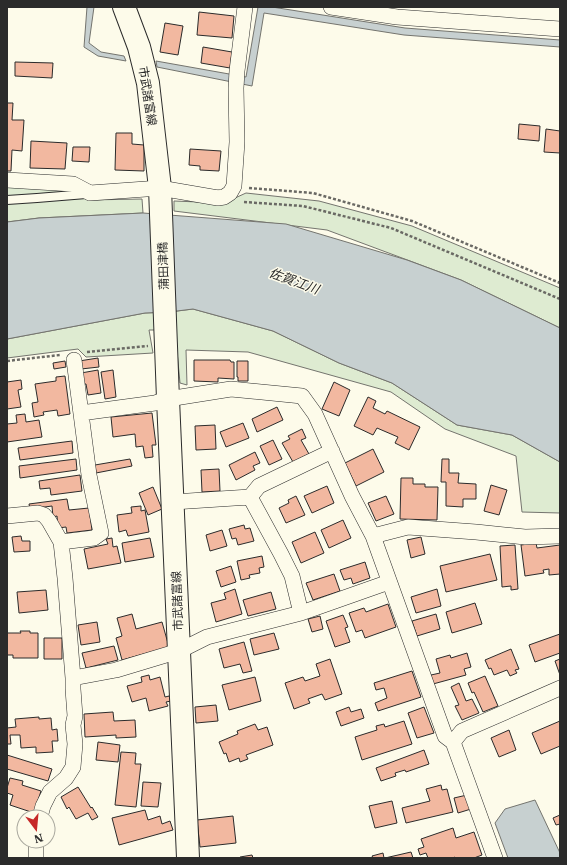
<svg xmlns="http://www.w3.org/2000/svg" width="567" height="865" font-family="'IBM Plex Serif','Noto Sans JP',serif">
<rect width="100%" height="100%" fill="#fdfbea"/>
<path fill="#deebd1" stroke="#74746e" d="M7,185L71,188L87,200L142,199L143,213L39,218L7,222Z
M246,193L319,201L412,226L560,288V328L461,280L327,230L174,211V201L224,203Z
M193,309L273,331L339,363L392,383L457,425L512,435L560,462V513L522,512L516,456L445,429L391,392L248,352L186,350L187,385L180,383L175,330H149L153,353L86,357L78,349L7,358V339L145,313L169,312Z"/>
<path fill="#c7d0d0" stroke="#74746e" d="M87,7H94L89,43L101,52L124,56L126,61L98,56L84,47Z
M258,7H272L405,28L560,40V47L404,35L264,13L252,86L157,67L156,61L246,77Z
M143,213L286,224L407,260L461,280L560,328V462L512,435L457,425L392,383L339,363L273,331L193,309L169,312L145,313L7,339V222L39,218Z
M535,800L560,853V858H508L495,823L505,809Z"/>
<path fill="#f2b8a0" stroke="#2b2b2b" d="M199,12L234,16L232,38L197,35Z
M165,23L183,26L178,55L160,52Z
M203,47L232,52L230,68L201,63Z
M15,62L53,63L52,78L15,76Z
M7,103H13L12,120H24L22,151L12,150L11,171H7Z
M519,124L540,126L539,141L518,139Z
M546,129L560,131V153L544,152Z
M116,133H132V144L144,145V171L115,170Z
M31,141L67,143L65,169L30,168Z
M73,147H90L89,162L72,161Z
M190,149L221,151L219,171L200,170V166L189,165Z
M98,358L99,367L81,369L79,361Z
M194,360H230L231,362H234V379L218,378V382L194,381Z
M65,361L66,367L54,369L53,363Z
M237,361H248V381H238V377H237Z
M98,370L101,393L88,395L86,384H83L81,373Z
M113,370L116,397L105,399L101,372Z
M65,376L70,414L58,416L57,410L43,412L44,415L34,417L32,403L38,402L35,384L56,381V377Z
M21,380L22,389L18,390L21,407L7,409V382Z
M334,382L350,390L339,416L322,409Z
M368,397L376,401L373,408L385,414L387,411L420,427L409,450L395,443L398,437L377,428L373,435L354,426Z
M277,407L283,420L257,432L252,419Z
M152,413L156,445H152L153,457L145,458L143,446L136,447L135,434L113,437L111,417Z
M25,414L26,422L39,420L42,437L7,442V424L17,423L16,415Z
M243,423L249,438L226,447L220,432Z
M215,425L216,449L196,450L195,426Z
M302,429L306,438L301,440L309,454L293,462L282,443L290,439L288,436Z
M273,440L282,459L269,465L260,446Z
M72,441L73,453L20,460L18,448Z
M373,449L384,472L356,486L345,463Z
M255,452L260,463L253,466L255,470L236,480L229,465Z
M76,459L77,470L20,478L19,466Z
M130,459L132,466L96,473L95,465Z
M442,459H449V473H459L458,483L476,484V499H463V507L446,506V482H441Z
M219,469L220,491L202,492L201,470Z
M80,475L82,491L51,495L50,488L40,489L39,481Z
M401,478H413V484H425V487H438L437,520L400,519Z
M491,485L507,490L499,515L484,511Z
M327,486L334,503L312,513L304,496Z
M153,487L162,509L148,515L139,493Z
M296,496L305,515L286,523L279,508L289,503L288,500Z
M386,496L394,514L376,521L368,503Z
M67,499L69,510L89,508L92,530L67,533L66,527L58,528L57,516L53,517L52,506L30,509L29,504Z
M141,506V511L145,510L149,532L128,536L126,530L119,532L117,515L132,513L131,507Z
M343,520L351,538L329,548L321,530Z
M244,525L245,529L250,528L254,541L238,545L236,538L232,539L229,529Z
M222,530L227,546L210,551L206,535Z
M315,532L324,553L301,563L292,542Z
M21,536L22,541H30V551L14,552L12,537Z
M421,537L425,554L411,558L407,540Z
M112,538L113,547L117,546L121,563L88,569L84,549L108,544L106,539Z
M150,538L154,557L125,562L122,543Z
M536,543L537,548L560,545V574L549,575V569L543,570L544,573L525,576L521,545Z
M515,545L518,589L511,590V586L502,587L500,546Z
M490,554L497,580L446,592L440,566Z
M262,556L264,567L259,568L260,573L249,575L250,578L241,580L237,561Z
M365,562L370,578L353,584L351,578L344,580L340,570Z
M231,566L236,582L221,587L216,571Z
M334,574L340,591L313,600L306,583Z
M235,589L242,614L216,622L211,603L226,599L224,593Z
M437,589L441,606L416,613L411,597Z
M46,590L48,610L19,613L17,592Z
M271,592L276,609L248,616L243,600Z
M475,603L482,624L452,633L446,612Z
M388,604L396,627L365,638L362,630L356,632L349,613L364,608L366,612Z
M132,614L136,629L162,622L169,647L122,660L116,638L122,636L117,618Z
M436,614L440,629L417,636L412,621Z
M343,615L348,627L345,628L350,642L335,647L326,621Z
M320,616L323,629L312,632L308,619Z
M97,622L100,642L81,645L78,625Z
M20,631H30V633H38V658H13V655H7V633H21Z
M274,633L279,649L254,655L250,639Z
M560,634V653L535,662L529,645Z
M44,638H62V659H44Z
M244,642L252,671L243,673L240,664L224,668L219,649Z
M114,646L118,660L86,668L82,653Z
M511,649L519,669L515,670L517,673L510,676L507,670L494,675L491,668L489,669L485,660Z
M467,653L471,667L464,669L466,675L433,684L431,675L440,673L436,659L450,655L451,658Z
M330,659L342,694L325,700L322,694L308,699L310,703L294,709L285,683L303,677L305,681L320,676L316,664Z
M560,659V675L555,661Z
M412,671L421,697L378,711L375,703L387,698L384,688L376,690L374,683Z
M149,675L150,680L160,677L165,697L169,696L171,701L166,702L168,706L149,711L146,698L132,702L127,686L142,682L141,677Z
M485,676L498,706L483,712L474,692L472,693L468,683Z
M255,677L261,701L229,710L222,685Z
M459,683L466,701L472,699L479,713L462,720L455,706L459,705L451,687Z
M216,705L218,721L196,723L195,707Z
M349,707L351,712L361,709L364,718L341,726L336,712Z
M424,707L434,733L417,738L408,713Z
M113,712L114,721L135,720L136,737L116,738V735L85,737L84,714Z
M39,717V719L51,718L52,730L57,729L58,741H52L53,752L36,753V747L21,748L20,735H10L11,744H7V728L16,727L15,719Z
M404,721L412,744L362,760L355,737L377,730L376,726L384,724L385,727Z
M560,721V746L541,754L532,733Z
M255,724L258,730L267,727L273,745L246,755L248,759L240,762L239,758L229,762L226,753L224,754L219,742L238,734L237,731Z
M509,730L516,750L499,757L491,738Z
M98,742L120,745L118,762L96,760Z
M424,750L429,764L406,772L405,770L395,773L396,776L381,781L376,768Z
M121,752L136,753L135,764H141L136,807L115,805Z
M7,755L52,769L48,781L7,769Z
M10,778L23,781L22,785L41,791L34,813L10,805L13,795L7,793V788Z
M143,782L161,783L158,807L141,806Z
M441,785L442,790L447,789L453,812L406,823L402,808L430,801L426,789Z
M78,787L91,808L92,807L98,817L92,820L88,813L76,819L69,807L67,809L61,797Z
M467,795L471,809L458,813L454,798Z
M392,801L397,823L375,828L369,806Z
M145,810L148,820L160,816L162,824L170,821L173,830L119,845L112,818Z
M560,815V824L556,825L553,818Z
M233,816L236,843L200,847L197,820Z
M453,828L456,838L474,832L482,855L474,858H455V857L453,858H428L426,853L420,855L418,849L424,847L421,839Z
M411,852L413,858H385Z
M383,853L384,858H373L372,856Z
M252,855L253,858H240V857Z"/>
<g fill="none" stroke-linecap="round" stroke-linejoin="round">
<defs>
<path id="lane" d="M7,200L37,198L86,194"/>
<path id="street" d="M331,7L397,17L560,29
M7,180L73,184L90,193L160,188L218,198L224,197L230,193L234,186L237,142L236,88L237,71L245,7
M81,413L155,403L168,399L231,389L302,396L315,414L352,496L373,536L445,736L453,742L495,858
M250,497L281,554L292,576L301,613
M173,502L250,497L259,486L332,451
M7,516L38,513L44,515L49,521L61,542L65,578L73,678V689L75,716L73,725L75,744L73,767L66,778L50,792L43,806L40,817
M373,536L408,527L476,532L525,537L560,536
M61,542L94,538L101,533L89,475L74,360
M73,678L116,670L179,651L207,637L301,613L389,582
M453,742L462,731L560,688
M36,841V858"/>
<path id="secondary" d="M124,7L139,47L148,83L160,188L168,399L188,858"/>
</defs>
<use href="#lane" stroke="#2b2b2b" stroke-width="10"/>
<use href="#street" stroke="#2b2b2b" stroke-width="16"/>
<use href="#secondary" stroke="#2b2b2b" stroke-width="24"/>
<path stroke="#6a6964" stroke-width="2.5" stroke-dasharray="3 2" stroke-linecap="butt" d="M249,188L313,193L412,221L560,283
M244,202L303,206L391,228L560,299
M87,352L148,346
M7,361L60,355"/>
<use href="#lane" stroke="#fdfbea" stroke-width="8"/>
<use href="#street" stroke="#fdfbea" stroke-width="15"/>
<use href="#secondary" stroke="#fdfbea" stroke-width="22"/>
</g>
<g text-anchor="middle" dominant-baseline="central" stroke-width="3" stroke-linejoin="round" paint-order="stroke">
<g font-size="12" fill="#2b2b2b" stroke="#fdfbea">
<text transform="translate(148 96) rotate(81)">市武諸富線</text>
<text transform="translate(163 266) rotate(-92)">蒲田津橋</text>
<text transform="translate(177 601) rotate(-92)">市武諸富線</text>
</g>
<g font-size="13" font-style="italic" fill="#2b2b2b" stroke="#fdfbea">
<text transform="translate(294 281) rotate(20)">佐賀江川</text>
</g>
</g>
<rect width="567" height="865" fill="none" stroke="#2b2b2b" stroke-width="16"/>
<g transform="translate(36 829) rotate(164)"><circle r="19" fill="#fdfbea" stroke="#a9a89e"/>
<path d="M0-3L7 15L0 10L-7 15Z" fill="#c62828"/>
<text y="-6" font-size="11" font-weight="bold" text-anchor="middle" fill="#2b2b2b">N</text>
</g>
</svg>
